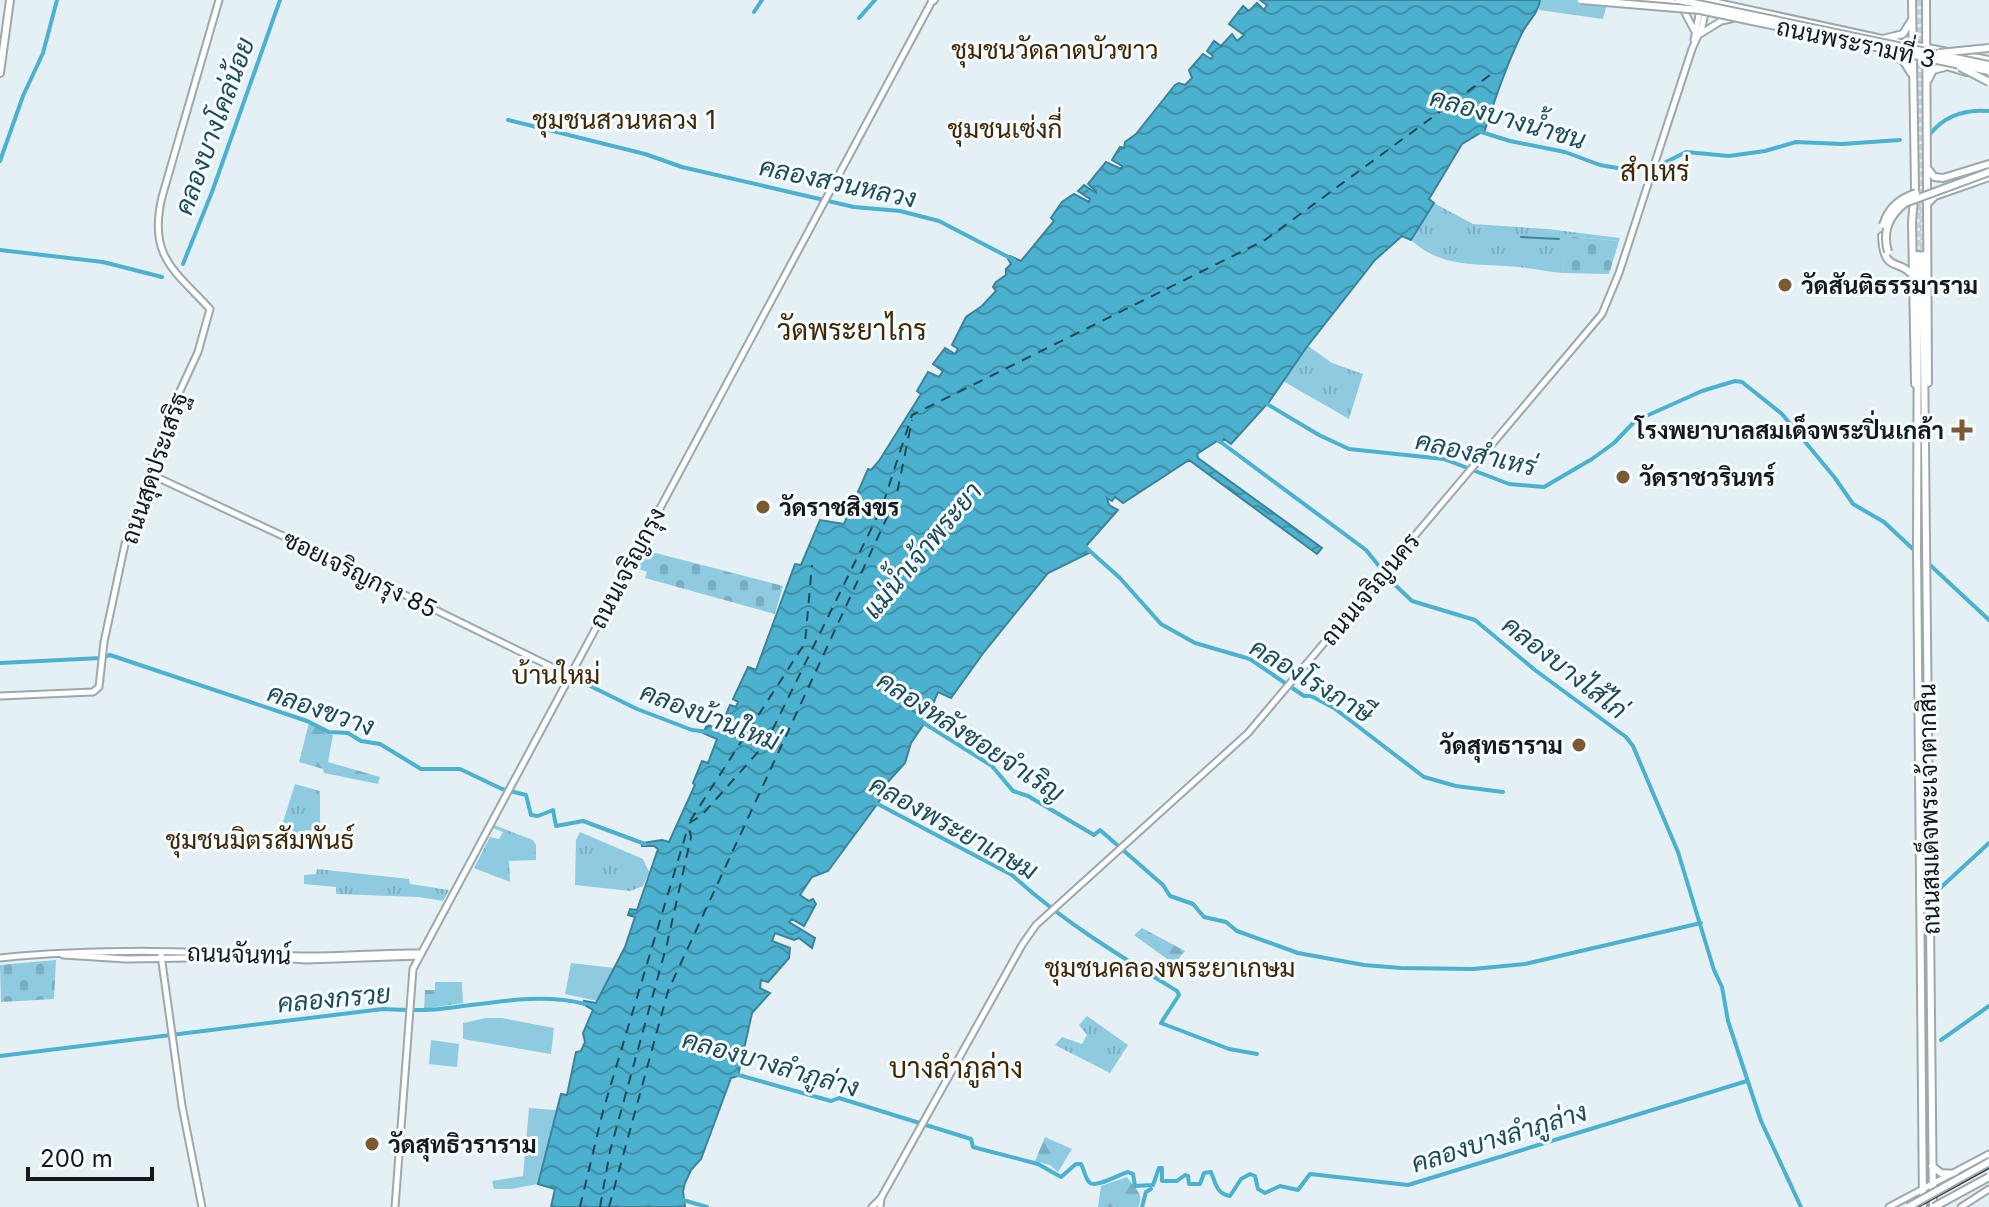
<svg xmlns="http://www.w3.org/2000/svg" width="1989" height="1207" font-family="Inter,Sarabun,sans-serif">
<defs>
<pattern id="grass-tufts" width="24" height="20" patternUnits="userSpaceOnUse" patternTransform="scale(2)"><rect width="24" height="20" fill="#8ecbe0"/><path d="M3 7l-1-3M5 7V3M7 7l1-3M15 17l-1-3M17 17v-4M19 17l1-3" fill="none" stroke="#7aaec0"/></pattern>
<pattern id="forest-firs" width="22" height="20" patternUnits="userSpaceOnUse" patternTransform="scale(2)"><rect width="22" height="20" fill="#8ecbe0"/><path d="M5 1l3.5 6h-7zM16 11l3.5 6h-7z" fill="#7aaec0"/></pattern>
<pattern id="cemetery-stones" width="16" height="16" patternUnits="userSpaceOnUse" patternTransform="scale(2)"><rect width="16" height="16" fill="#8ecbe0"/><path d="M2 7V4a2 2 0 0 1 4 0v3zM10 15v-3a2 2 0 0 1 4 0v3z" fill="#7aaec0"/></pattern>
<pattern id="water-waves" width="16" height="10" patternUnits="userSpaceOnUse" patternTransform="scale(2)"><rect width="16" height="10" fill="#4cb1cf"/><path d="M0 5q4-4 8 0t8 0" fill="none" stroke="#3e8fa7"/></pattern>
</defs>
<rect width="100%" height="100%" fill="#e4f0f4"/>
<path fill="url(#grass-tufts)" d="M1434,203L1473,224L1548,229L1620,238L1619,241L1567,236L1563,273C1544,271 1525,267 1506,266C1471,264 1439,266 1411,240Z
M1308,346L1332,363L1363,374L1349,419L1283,381Z
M295,784L320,791V831L305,830L304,835L290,834V843L277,841Z
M494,825L533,840L536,845V860L509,861L510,882L474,868L490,837L499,839L503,832L493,828Z
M580,832L643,859L649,872L643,886L630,891L575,885L576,840Z
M317,869L409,879L410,884L449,890L443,901L419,897L336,894V887L304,884V875L316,874Z
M1087,1016L1128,1045L1110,1073L1055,1045L1062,1037L1082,1044L1087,1035L1079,1025Z"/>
<path fill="url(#forest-firs)" d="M309,723L333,735L328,762L380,777L378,784L324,773L323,769L299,762Z
M1142,928L1185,951L1174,964L1134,935Z
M435,982H462L463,1003L424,1009L425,990H435Z
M1045,1137L1072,1149L1058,1172L1050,1165L1035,1161Z
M1127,1177C1135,1189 1145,1193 1138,1207H1098L1101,1186Z"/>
<path fill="url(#cemetery-stones)" d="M1566,236L1619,241L1609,274L1563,273Z
M644,550L783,586L775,614L645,578L647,572L634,567Z
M56,960L54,999L1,1002L0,965Z"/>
<path fill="#8ecbe0" d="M1540,0H1608L1603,19L1539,10Z
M491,839L513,849V844H534V858L514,859L513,849L501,875L479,866Z
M571,963L614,968L597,1001L565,994Z
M486,1018H502L554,1028L551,1054L463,1039V1023Z
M431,1040L459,1044L457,1067L429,1064Z
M529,1108L556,1110L538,1184L511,1189H494L492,1181L523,1176Z"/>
<path fill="url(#water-waves)" stroke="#3c8399" stroke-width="2" d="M1260,0H1540C1538,14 1528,21 1522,33C1506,66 1496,95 1485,130L1462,144L1429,199L1434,203L1411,240L1402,236L1375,260L1306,348L1269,402L1231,444L1224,439L1221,443L1217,441L1197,454L1198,458L1322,548L1317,554L1189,460L1123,503L1115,497L1112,501L1107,498L1109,505L1118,510L1086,546L1091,552L1048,573L984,652L951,698L938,692L926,721L911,743L905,763L879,792L873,788L871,791L881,799L828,871L812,877L800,895L809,901L813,899L816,904L804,926L792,919L789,922L815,938L812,948L799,938L794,940L775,933L772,941L790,948L789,958L768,982L761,980L760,988L770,993L752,1013L738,1076L731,1078L701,1159L691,1170L685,1183L683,1191L685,1207H551L555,1189L538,1184L561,1094L567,1095L576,1052L581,1051L585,1042L583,1033L593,1010L583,1004L584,1001L596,1003L625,947L635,917L628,915L630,909L637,910L658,849L654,846H642V843L662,840L669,842L695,785L693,783L702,761L708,763L717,739L703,733L707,725L724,730L725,725L722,724L730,705L736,707L738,702L733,699L748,667L756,670L795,564L801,565L820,520L844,524L868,469L871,470L879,461L921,394L917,391L928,372L939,377L943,371L933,364L945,348L955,354L958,349L952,345L966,317L982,306L996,291L993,287L996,282L1006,275V269L1011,264L1008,259L1010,256L1021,261L1054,221L1051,218L1062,202L1074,194L1089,202L1090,199L1078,191L1084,185L1096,193V191L1088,184L1106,162L1121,169L1122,166L1112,160L1120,147L1124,148L1125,142L1136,134L1175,85L1179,83L1185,85L1192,78L1189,70L1203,54L1211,59L1213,56L1207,51L1214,41L1221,46L1232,34L1237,41L1244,35L1229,24L1243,6L1249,11L1257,3L1264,10L1267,5Z"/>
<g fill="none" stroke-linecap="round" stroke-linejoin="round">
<path stroke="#3c8399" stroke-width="2" d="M1521,237L1559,239"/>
<path stroke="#4cb1cf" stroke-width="4" d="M754,12L762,0
M859,18L875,0
M508,120L645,154L682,167L854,207L900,211L939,221L1014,260
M1478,131L1510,141L1565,152L1600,165L1629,170L1658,166L1686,152L1729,156L1765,151L1796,142L1842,144L1900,140
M1930,134C1945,115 1966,109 1989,111
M0,161L23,96L43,53L57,0
M0,250L103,262L162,277
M183,264L212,192L280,0
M1262,401L1319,435L1349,449L1444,459L1509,484L1544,487L1592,459L1614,443L1635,421L1702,391L1735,381L1742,382L1782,414L1835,478L1853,504L1884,522L1989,620
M1218,440L1366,550L1392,582L1412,601L1475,620L1535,670L1626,737L1633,746L1678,852L1714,970L1722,987L1728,1021L1761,1121L1801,1207
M1082,544L1120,578L1161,624L1195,643L1250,659L1304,696H1311L1334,708L1424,777L1456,786L1503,792
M0,663L101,658L110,655L307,721L329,732L348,733L361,741L380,744L421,769H460L502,789L526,795L531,815L538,816L553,810L556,826L583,821L645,844
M574,678L637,709L692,730L709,732
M922,722L992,766L1013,791L1028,796L1094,835L1100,830L1163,885L1170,896L1193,904L1204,917L1226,922L1237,931L1298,953L1364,965L1401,968L1473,969L1525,964L1701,923
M874,802L1012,875C1062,921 1120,956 1177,991L1179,995L1161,1023L1229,1049L1257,1054
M1937,891L1989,843
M1941,1040L1989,1006
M0,1056L383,1009C402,1010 421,1011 440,1009C487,1004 538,992 585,1004
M735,1074L831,1101L839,1098L971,1139L973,1147L1038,1164L1061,1177L1076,1164H1081C1084,1169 1085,1179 1090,1183C1096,1188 1120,1174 1128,1172L1133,1174L1135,1186L1153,1185L1159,1168H1162V1181H1177L1185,1175L1188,1176L1189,1184H1200L1204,1173L1211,1172C1216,1184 1216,1193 1230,1196L1241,1179L1250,1174L1255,1176L1258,1189L1265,1193L1280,1186L1298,1190L1310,1174L1408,1185L1747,1081
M683,1200L707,1207
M1142,1207L1146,1192L1151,1189"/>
<path stroke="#1f4b58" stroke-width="2" stroke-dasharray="10 8" stroke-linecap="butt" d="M690,821L805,643L812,565
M580,1207L603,1111L688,827
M600,1207L610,1151L667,944L691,837L688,824L702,815L766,743L882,507L912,415L1265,240L1490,75
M609,1207L668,991L896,498L912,420"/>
<path stroke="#c5d0d3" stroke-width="6" stroke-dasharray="6 3" stroke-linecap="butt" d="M1916,0L1917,120
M1920,0L1923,255
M1918,195V255"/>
<defs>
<path id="secondary" d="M1636,0L1670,2
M1667,0L1685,7
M1706,0L1912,45
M1682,7L1694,30
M1700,34L1721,21L1731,19
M1694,40L1702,0
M150,474L315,551L570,676
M0,696L93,692L99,687L104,642L125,544L173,406L198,352L210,309C174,270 148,256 162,197L219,0
M63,955L126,959L262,957L306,960L420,956
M161,955L182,1106L202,1207
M0,958C99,948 200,951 299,956C339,957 380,952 421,953
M395,1207L413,969L932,1
M872,1207L881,1198
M880,1207L881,1198L1022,945L1036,925L1248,733L1602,314L1619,273L1692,49L1702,27L1708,0
M1889,1207L1989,1154
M1961,1207L1989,1189"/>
<path id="primary" d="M1912,0L1915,187L1912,222L1915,384
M1926,0L1928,383
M932,1L934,0
M1883,39L1903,34L1911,21
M1912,45L1989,60
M1891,53L1904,62L1911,73
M1934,62L1966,72
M1971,70L1989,75
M0,73L10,0
M1928,80L1933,70L1945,67
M1928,169L1934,177L1943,178L1989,164
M1927,204L1935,196L1989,177
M1882,236C1884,275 1899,257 1913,276
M1918,255L1917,551L1923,1207
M1923,255L1933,1207
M1932,1166L1941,1173L1956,1174"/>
</defs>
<use href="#secondary" stroke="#9ca8ac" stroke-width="9"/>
<use href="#primary" stroke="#9ca8ac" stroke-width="10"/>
<use href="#secondary" stroke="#fff" stroke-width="5"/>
<use href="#primary" stroke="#fff" stroke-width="6"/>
<path stroke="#2a2f31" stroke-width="2" d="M1918,1207L1989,1168"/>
<defs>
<path id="primary-bridge" d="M1581,0L1700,10L1989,71
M1679,0L1989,65
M1939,53L1989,48
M1960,67L1989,82
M1883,225C1889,207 1899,199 1916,193
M1888,252C1882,231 1889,216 1905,203L1989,172
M1908,1207L1989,1162
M1934,1207L1989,1177"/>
</defs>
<use href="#primary-bridge" stroke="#9ca8ac" stroke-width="10" stroke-linecap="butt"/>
<use href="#primary-bridge" stroke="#fff" stroke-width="6"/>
</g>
<g fill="#7b5a31" stroke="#f5fcff" stroke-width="3">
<circle cx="1785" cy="285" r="8"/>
<path d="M1958 418h8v8h8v8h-8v8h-8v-8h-8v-8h8z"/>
<circle cx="1623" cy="477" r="8"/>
<circle cx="763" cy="507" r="8"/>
<circle cx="1579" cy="745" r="8"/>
<circle cx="372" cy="1144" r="8"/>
</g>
<g text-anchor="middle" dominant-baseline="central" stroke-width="6" stroke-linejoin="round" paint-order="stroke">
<g font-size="24" fill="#15191b" stroke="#f5fcff">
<text transform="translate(1856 43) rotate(12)">ถนนพระรามที่ 3</text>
<text transform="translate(154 468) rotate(-71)">ถนนสุดประเสริฐ</text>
<text transform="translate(627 568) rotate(-62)">ถนนเจริญกรุง</text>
<text transform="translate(360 574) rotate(26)">ซอยเจริญกรุง 85</text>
<text transform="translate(1370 589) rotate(-50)">ถนนเจริญนคร</text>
<text transform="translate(1929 809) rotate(-91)">ถนนสมเด็จพระเจ้าตากสิน</text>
<text transform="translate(239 954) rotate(2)">ถนนจันทน์</text>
</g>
<g font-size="24" font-weight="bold" fill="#15191b" stroke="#f5fcff" text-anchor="start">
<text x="1801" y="285">วัดสันติธรรมาราม</text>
<text x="1944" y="430" text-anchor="end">โรงพยาบาลสมเด็จพระปิ่นเกล้า</text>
<text x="1639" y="477">วัดราชวรินทร์</text>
<text x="779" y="507">วัดราชสิงขร</text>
<text x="1563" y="745" text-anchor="end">วัดสุทธาราม</text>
<text x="388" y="1144">วัดสุทธิวราราม</text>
</g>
<g font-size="26" fill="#412805" stroke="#f5fcff">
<text x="1055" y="49">ชุมชนวัดลาดบัวขาว</text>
<text x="624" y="119">ชุมชนสวนหลวง 1</text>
<text x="1005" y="128">ชุมชนเซ่งกี่</text>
<text x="556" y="674">บ้านใหม่</text>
<text x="260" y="839">ชุมชนมิตรสัมพันธ์</text>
<text x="1170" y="967">ชุมชนคลองพระยาเกษม</text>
</g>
<g font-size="26" font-style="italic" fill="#1f4b58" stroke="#f5fcff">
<text transform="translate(1508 118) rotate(16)">คลองบางน้ำชน</text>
<text transform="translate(214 126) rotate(-70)">คลองบางโคล่น้อย</text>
<text transform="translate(838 182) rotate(12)">คลองสวนหลวง</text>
<text transform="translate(1476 453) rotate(13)">คลองสำเหร่</text>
<text transform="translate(922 550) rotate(-50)">แม่น้ำเจ้าพระยา</text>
<text transform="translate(1565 667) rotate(38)">คลองบางไส้ไก่</text>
<text transform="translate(1312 680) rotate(31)">คลองโรงภาษี</text>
<text transform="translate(321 709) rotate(19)">คลองขวาง</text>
<text transform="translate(710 716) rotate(21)">คลองบ้านใหม่</text>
<text transform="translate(971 736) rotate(33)">คลองหลังซอยจำเริญ</text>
<text transform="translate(954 827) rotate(29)">คลองพระยาเกษม</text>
<text transform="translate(334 998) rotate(-5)">คลองกรวย</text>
<text transform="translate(771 1063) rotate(16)">คลองบางลำภูล่าง</text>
<text transform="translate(1499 1137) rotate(-17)">คลองบางลำภูล่าง</text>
</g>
<g font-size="28" fill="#412805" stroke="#f5fcff">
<text x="1655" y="171">สำเหร่</text>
<text x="852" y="330">วัดพระยาไกร</text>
<text x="956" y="1068">บางลำภูล่าง</text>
</g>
</g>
<path d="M28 1167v12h124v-12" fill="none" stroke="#15191b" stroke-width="4"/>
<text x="40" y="1167" font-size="24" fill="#15191b" stroke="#f5fcff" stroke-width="6" paint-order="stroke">200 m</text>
</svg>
